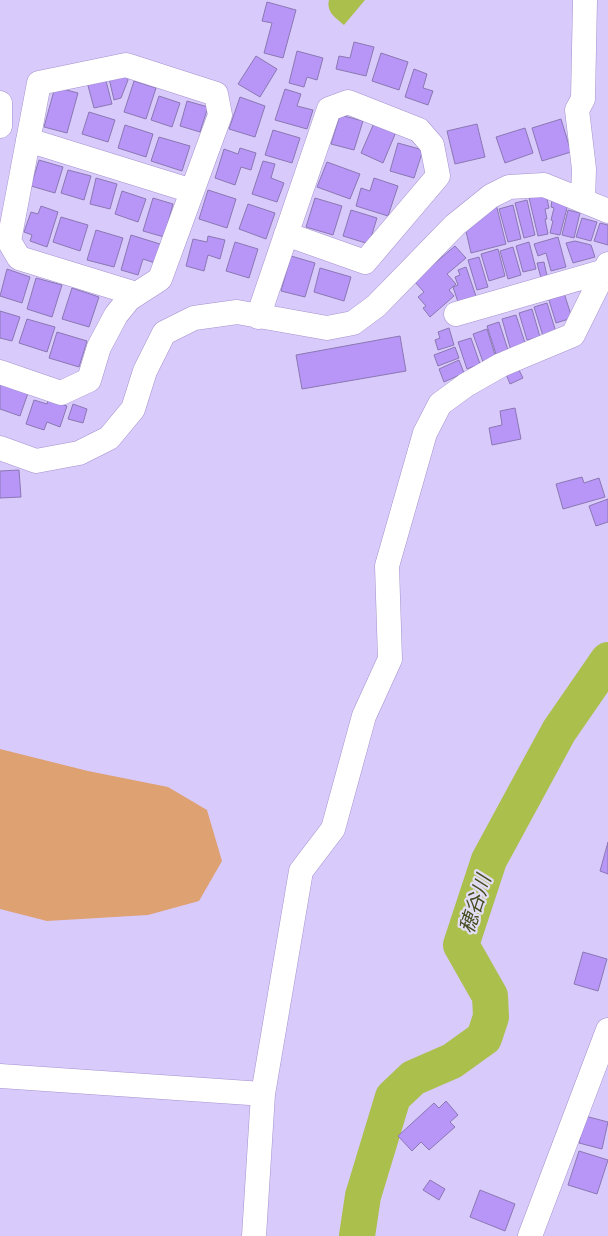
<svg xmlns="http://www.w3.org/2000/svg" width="608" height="1236" font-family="'Space Grotesk','Noto Sans JP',sans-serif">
<rect width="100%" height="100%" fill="#d9cafc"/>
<path fill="#dea171" d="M0,749L88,771L168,787L207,810L222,861L199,901L148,915L47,921L0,909Z"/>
<path fill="#abbf4c" d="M329,0H365L344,25C336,18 326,12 329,0Z"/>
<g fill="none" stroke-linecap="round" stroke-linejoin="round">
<path stroke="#abbf4c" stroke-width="36" d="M357,1236L363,1196L393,1097L413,1078L452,1061L484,1038L491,1017L490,996L461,945L489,860L559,731L608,660"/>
</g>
<path fill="#b796f8" stroke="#8b78b2" d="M267,2L296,10L283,58L264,53L272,23L262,21Z
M354,42L374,47L366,76L336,69L339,56L350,58Z
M297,51L323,58L317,80L307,77L304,87L289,83Z
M381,53L408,62L399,90L372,81Z
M256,56L277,69L260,97L238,84Z
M414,69L427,74L423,88L433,91L428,105L405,97Z
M125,70L128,80L121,98L114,100L108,74Z
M105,77L112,104L94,108L87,82Z
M134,81L156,88L146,119L124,112Z
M55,87L78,93L67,133L44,127Z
M285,89L301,94L297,106L313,110L307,129L275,120Z
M159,96L180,103L172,127L151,120Z
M240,97L265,106L255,137L229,129Z
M187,101L208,107L200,132L180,126Z
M89,112L115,120L108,142L82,134Z
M340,115L363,121L354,150L331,144Z
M561,119L571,152L542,161L532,128Z
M374,123L396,132L383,163L361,153Z
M477,124L485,157L455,164L447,131Z
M125,125L153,134L146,157L118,148Z
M525,128L533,153L505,163L496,137Z
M273,130L300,138L292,163L265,155Z
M159,137L190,146L182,171L151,161Z
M398,143L423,150L414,178L390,171Z
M240,148L256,153L251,170L241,167L235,185L215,178L224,149L238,154Z
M39,160L63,167L55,193L31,186Z
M263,161L275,164L271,178L284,183L277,202L252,194Z
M327,162L360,174L350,199L317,187Z
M68,170L91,176L84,200L61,193Z
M96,178L117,184L110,209L90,204Z
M374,178L398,186L388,216L356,206L361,188L370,191Z
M208,190L236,199L227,228L199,219Z
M122,191L146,199L138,222L115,214Z
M546,194L549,208L545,209L547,219H545L548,234L538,236L529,198Z
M153,198L173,204L164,237L143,231Z
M315,198L342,206L333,235L306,227Z
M527,200L535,235L524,238L515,203Z
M552,200L568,204L560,235L550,233L553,221L551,220L554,208L551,207Z
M248,204L275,213L266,239L239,229Z
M496,204L506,244L471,253L465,227Z
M513,205L521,239L508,242L499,209Z
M41,206L58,212L47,247L30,241L32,235L24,232L31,212L38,214Z
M351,210L377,218L369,244L343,236Z
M568,210L580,213L574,238L562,235Z
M61,217L88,225L80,251L53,242Z
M582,218L597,222L591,241L576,237Z
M600,223L608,225V245L594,241Z
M96,230L123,238L114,267L87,260Z
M131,235L160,244L155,263L143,259L138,275L121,270Z
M208,236L225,240L220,259L208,255L204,271L186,266L193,239L207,242Z
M558,237L566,267L551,271L546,253L538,256L534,244Z
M575,241L591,245L595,257L573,263L566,243Z
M235,242L258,249L249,278L226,271Z
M529,242L536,269L523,272L516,246Z
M455,246L466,258L447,274L456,284L449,290L454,296L430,317L423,308L426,306L418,297L424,292L414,281Z
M513,247L521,275L508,279L500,251Z
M498,249L505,276L489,281L481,254Z
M291,256L315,263L305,297L281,291Z
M479,257L488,287L477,290L468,260Z
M544,262L547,276L541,278L537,263Z
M466,267L477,299L459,305L453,287L458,285L455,277L460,275L458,270Z
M320,268L351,277L344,301L314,292Z
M7,269L30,277L22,303L0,296Z
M36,278L62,285L52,317L27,309Z
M72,288L99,297L89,327L62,319Z
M564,293L572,318L556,323L548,297Z
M547,303L556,332L543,336L534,307Z
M532,309L540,337L527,340L519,313Z
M0,311L20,317L12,341L0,338Z
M516,315L526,346L511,351L502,319Z
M27,319L55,327L47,352L19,343Z
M499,322L508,350L496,354L487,326Z
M449,328L454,345L438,350L435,340L440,338L438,332Z
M487,329L496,358L483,362L473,334Z
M57,332L87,341L79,367L49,358Z
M400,336L406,371L302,389L296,355Z
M471,338L480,364L467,369L458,342Z
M455,347L459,358L438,366L434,355Z
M459,360L464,373L444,382L439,369Z
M518,368L523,378L510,384L506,374Z
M0,383L28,393L20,416L0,409Z
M34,400L47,404L48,400L67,406L60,427L47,422L44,430L26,424Z
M73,404L87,409L83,423L68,419Z
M515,408L521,439L492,445L489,428L502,425L500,411Z
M19,470L21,497L0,498V471Z
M582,477L584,483L599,478L605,497L563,509L556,484Z
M608,499V522L596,526L589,506Z
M608,842V874L600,871Z
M583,952L607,959L598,991L574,984Z
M446,1101L458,1115L450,1122L455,1127L429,1150L421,1142L412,1151L398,1136L434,1103L439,1108Z
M585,1116L608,1122L602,1149L579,1143Z
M579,1151L608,1160L597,1194L568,1185Z
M430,1180L445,1189L439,1200L423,1190Z
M480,1190L515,1204L505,1231L470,1217Z"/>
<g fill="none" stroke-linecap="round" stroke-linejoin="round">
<defs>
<path id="minor" d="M0,103V126
M28,140L192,191
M583,200L584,169L577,110L583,99L585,0
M456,314L605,271
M258,317L329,109L348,102L419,130L432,145L438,176L365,262L286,234
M0,372L61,393L89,380L99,347L116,315L129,299L160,279L220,115L216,94L126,65L39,83L9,241L19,258L136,294
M0,448L36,461L79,453L109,438L133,409L145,371L164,333L194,318L237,312L327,328L353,323L376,306L455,225L491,196L509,187L544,185L608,211
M0,1076L263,1094
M254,1236L263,1094L301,871L333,829L364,716L390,659L387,566L425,433L440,404L466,385L501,365L573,335L608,264
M530,1236L608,1030"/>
</defs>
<use href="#minor" stroke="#a492cd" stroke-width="25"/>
<use href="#minor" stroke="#fff" stroke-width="24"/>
</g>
<g text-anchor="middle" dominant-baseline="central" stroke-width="4.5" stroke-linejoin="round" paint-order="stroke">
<g font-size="20" font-style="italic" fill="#454e20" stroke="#e3dcf5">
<text transform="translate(475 904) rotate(-72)">穂谷川</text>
</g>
</g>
</svg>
